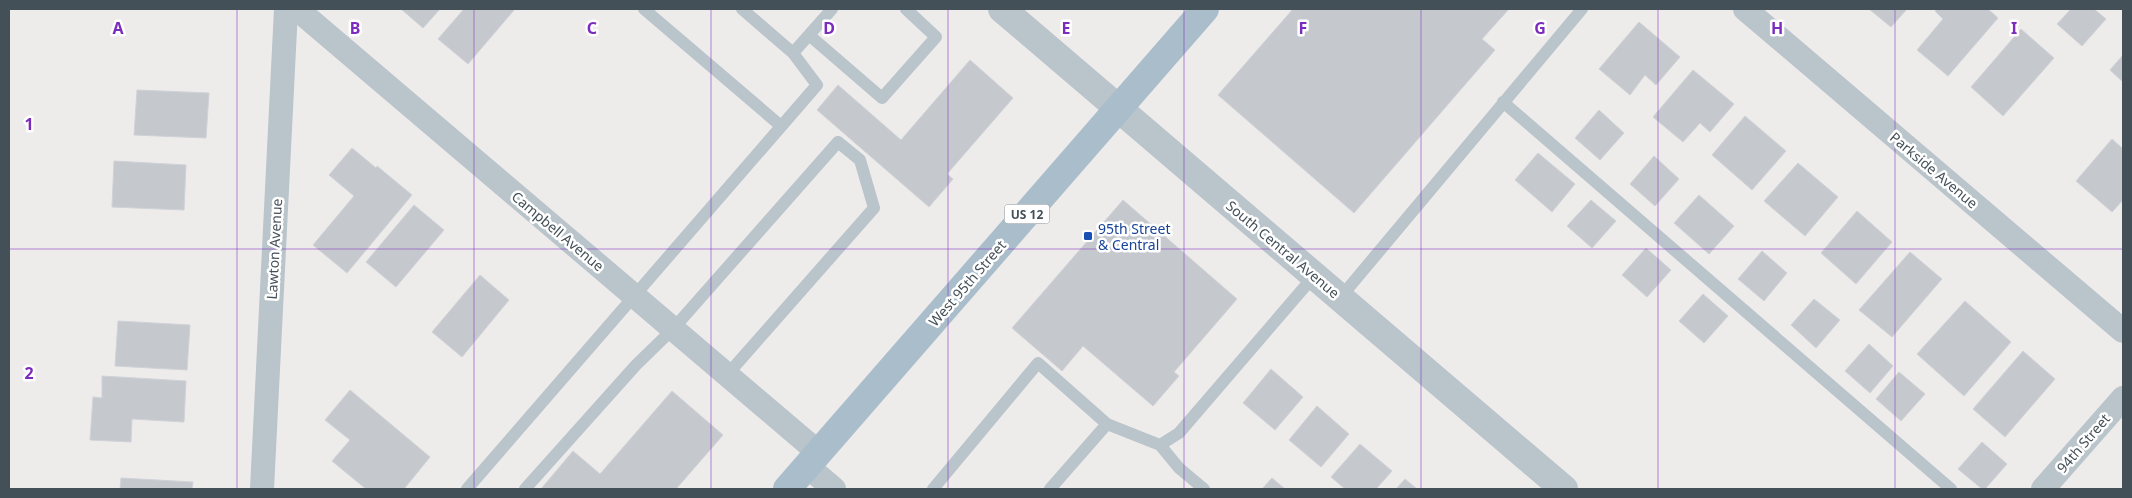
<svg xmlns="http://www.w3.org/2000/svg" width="2132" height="498" font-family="'Noto Sans',sans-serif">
<rect width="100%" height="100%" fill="#eeebeb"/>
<path fill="#c5c9ce" stroke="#cfd2d7" d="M401,9H440L423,28Z
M464,9H515L468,64L438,39Z
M1293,9H1509L1482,39L1495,50L1354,213L1218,95Z
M1869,9H1907L1891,27Z
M1937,9H1988L1998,18L1948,76L1917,50L1943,19L1935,11Z
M2071,9H2094L2106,19L2082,46L2057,24Z
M1639,22L1680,57L1656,85L1645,75L1630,95L1599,69Z
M2021,29L2054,58L2003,116L1971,87Z
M2123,55V82L2110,70Z
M970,60L1013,98L947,174L953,179L929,207L817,110L838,85L901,140Z
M1693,70L1734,104L1710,132L1700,123L1683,142L1653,117Z
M137,90L209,93L206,138L134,135Z
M1599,110L1624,133L1600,160L1575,138Z
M1745,116L1786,151L1752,190L1712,155Z
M2112,139L2123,149V200L2112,212L2076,181Z
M352,148L376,168L377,166L412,195L347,273L313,245L354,196L329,175Z
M1538,153L1575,184L1552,212L1515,180Z
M1654,156L1679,179L1655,206L1630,184Z
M114,161L186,165L184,210L112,207Z
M1798,163L1838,197L1805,236L1764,201Z
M1699,195L1734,226L1709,254L1674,223Z
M1123,200L1237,299L1174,372L1179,376L1153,406L1083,346L1062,371L1012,328Z
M1591,200L1616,221L1592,248L1567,226Z
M414,205L444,230L396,287L366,262Z
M1857,211L1892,242L1856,284L1821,253Z
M1646,248L1671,270L1647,297L1622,275Z
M1762,251L1787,273L1764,301L1738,279Z
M1910,252L1942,279L1892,337L1859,310Z
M480,275L509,300L462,357L432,332Z
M1703,294L1728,316L1704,343L1679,321Z
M1814,299L1840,320L1816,348L1791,325Z
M1965,301L2011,342L1964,396L1917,354Z
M118,321L190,325L187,370L115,366Z
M1869,344L1893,366L1870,393L1845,371Z
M2023,351L2055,379L2005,437L1973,409Z
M1271,369L1303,397L1275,430L1243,403Z
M1899,372L1925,394L1901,421L1876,399Z
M102,376L186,381L184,422L132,419L131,442L90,440L93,397L102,398Z
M350,390L430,457L404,489H366L332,461L350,440L325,420Z
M672,391L723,435L676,489H541L573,451L600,474Z
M1317,406L1349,434L1321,467L1289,440Z
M1982,442L2007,464L1985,489H1982L1958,469Z
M1360,444L1392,471L1376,489H1345L1331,477Z
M121,478L193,482L192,489H120Z
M1272,478L1285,489H1262Z
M1405,479L1417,489H1396Z"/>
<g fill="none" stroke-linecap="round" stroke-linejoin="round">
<path stroke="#b9c4cb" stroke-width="12" d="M644,9L781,126
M742,9L793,53L832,9
M809,35L882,98L936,37L906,9
M1503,102L1951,489
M1340,298L1582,9
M1107,424L1160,445L1179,433L1314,276
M1160,445L1179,468L1204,489
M467,489L817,85L793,53
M525,489L636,365L673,329L838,142L860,160L874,208L727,375
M933,489L1038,363L1107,424L1050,489"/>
<path stroke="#b9c4cb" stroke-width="24" d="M297,9L819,453
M1745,9L2123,331
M807,466L834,489
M262,489L286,9
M2043,489L2123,398"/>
<path stroke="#b9c4cb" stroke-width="28" d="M1002,9L1564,489"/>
<path stroke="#aabdcb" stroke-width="28" d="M787,489L1205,9"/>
</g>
<path fill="none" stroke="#7b2cbf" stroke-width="1" stroke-opacity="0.55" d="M237,9V489M474,9V489M711,9V489M948,9V489M1184,9V489M1421,9V489M1658,9V489M1895,9V489M9,249H2123"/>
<rect fill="#1a4fb4" stroke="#fff" stroke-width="2" x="1083" y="231" width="10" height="10" rx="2.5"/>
<g text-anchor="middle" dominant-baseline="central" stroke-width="5" stroke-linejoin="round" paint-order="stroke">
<rect fill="#fff" stroke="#7c848a" stroke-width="1" x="1004.5" y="204.5" width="45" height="19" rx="4"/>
<g font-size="12" font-weight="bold" fill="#445058">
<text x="1027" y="214">US 12</text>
</g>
<g font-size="14" fill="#445058" stroke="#fff">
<text transform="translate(1934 170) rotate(40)">Parkside Avenue</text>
<text transform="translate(558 231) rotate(40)">Campbell Avenue</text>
<text transform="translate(274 249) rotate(-87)">Lawton Avenue</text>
<text transform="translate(1283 249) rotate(40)">South Central Avenue</text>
<text transform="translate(967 283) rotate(-49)">West 95th Street</text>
<text transform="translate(2083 443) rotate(-49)">94th Street</text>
</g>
<g font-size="14" fill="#164399" stroke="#fff" text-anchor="start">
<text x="1098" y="228">95th Street<tspan x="1098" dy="16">&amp; Central</tspan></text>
</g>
</g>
<g font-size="16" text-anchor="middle" font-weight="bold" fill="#7b2cbf" stroke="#fff" stroke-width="5" stroke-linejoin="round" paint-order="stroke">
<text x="118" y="34">A</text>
<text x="355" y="34">B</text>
<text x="592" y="34">C</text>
<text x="829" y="34">D</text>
<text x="1066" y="34">E</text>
<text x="1303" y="34">F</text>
<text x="1540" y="34">G</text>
<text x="1777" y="34">H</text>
<text x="2014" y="34">I</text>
<text x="29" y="130">1</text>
<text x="29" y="379">2</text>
</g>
<rect width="2132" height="498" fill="none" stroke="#445058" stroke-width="20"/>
</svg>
